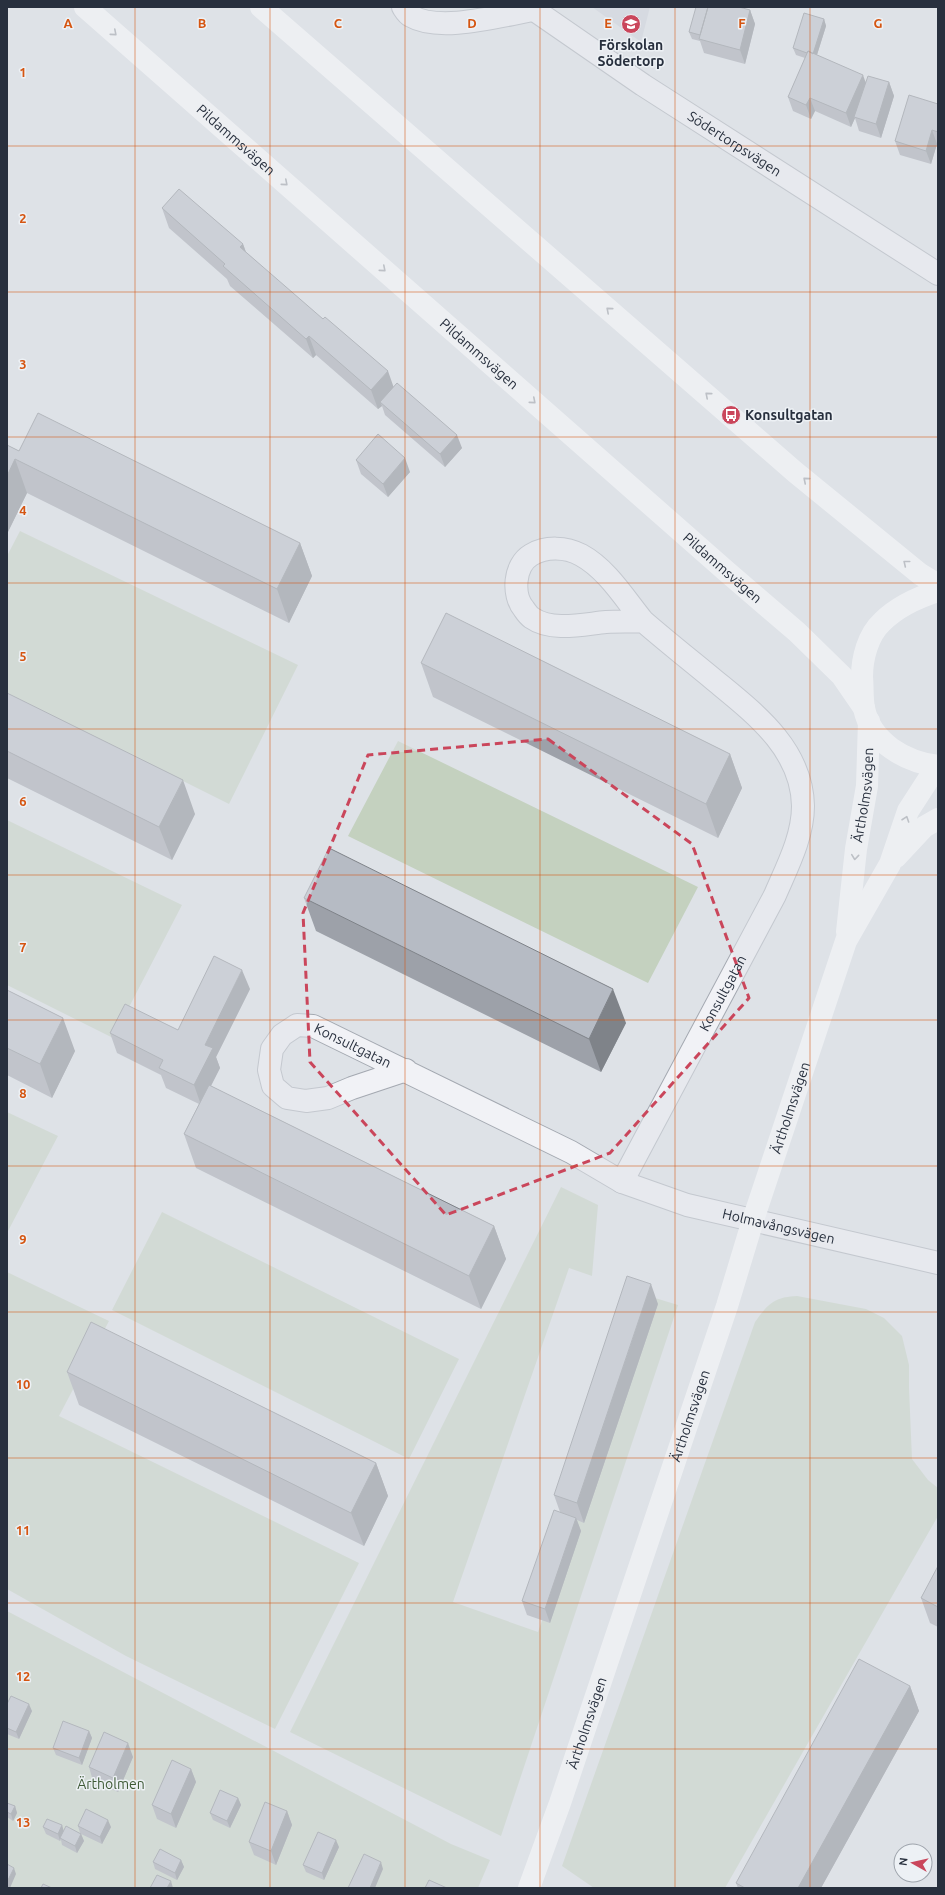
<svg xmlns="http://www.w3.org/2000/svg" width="945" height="1895" font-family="Ubuntu,sans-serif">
<rect width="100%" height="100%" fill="#dee2e7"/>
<path fill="#ccd1d9" d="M592,7H650L641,42Z"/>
<path fill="#c4d1bf" d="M20,531L298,665L229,804L7,693V556Z
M398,741L698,887L648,983L348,836Z
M7,820L182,905L113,1038L7,985Z
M7,1112L58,1136L7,1233Z
M561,1187L598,1205L592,1276L569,1268L453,1602L538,1632L655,1298L678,1305L501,1836L290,1732Z
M162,1212L459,1359L409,1459L112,1310Z
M7,1272L109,1321L59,1416L359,1563L275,1729L126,1656L7,1589Z
M797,1296L866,1309L884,1318L902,1336L909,1365V1388L912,1459L928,1480L938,1488V1516L725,1888H594L562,1866L755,1322C768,1304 774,1297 797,1296Z
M7,1611L451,1844L490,1860L478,1888H7Z"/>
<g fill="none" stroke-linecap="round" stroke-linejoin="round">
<defs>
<g id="street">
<path d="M403,7C405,10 407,14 411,16C440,33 502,15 534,10"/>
<path id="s1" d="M530,7L643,85L938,274"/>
<path id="s2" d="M406,1070L352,1088L328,1098L306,1101L287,1098L273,1086L269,1070L272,1049L282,1035L297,1025L313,1026L571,1152L622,1182L687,1205L938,1263"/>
<path id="s3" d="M622,1182L775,895C787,867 803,837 803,806C802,748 753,712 713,679C690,660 666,641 643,621C631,622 619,621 606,622C584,624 552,632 532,618C529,616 526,612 524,609C512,595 514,565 531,555C546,546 566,547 581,555C607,569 625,599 643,621"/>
</g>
</defs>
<use href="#street" stroke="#a4a9b1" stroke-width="24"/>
<use href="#street" stroke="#f1f2f6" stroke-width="22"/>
<g stroke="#fff" stroke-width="22">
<path id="s4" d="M85,7L726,571L797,632L842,676L864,708"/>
<path d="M261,7L795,472L920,574L938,585"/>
<path d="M938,591C919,597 897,607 882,622C868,635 862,658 862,677C863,687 862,698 864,708C871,743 906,762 938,766"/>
<path d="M896,857L924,827L938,819"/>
<path id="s5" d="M847,932L856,849L867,786L869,721"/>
<path id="s6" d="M529,1888L560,1803L727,1306L753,1220L846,941L890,864L908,811L937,766"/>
</g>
</g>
<path fill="#9da1a9" d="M750,10L755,24L745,64L704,53L700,41L692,39L689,32Z
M824,19L826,26L817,55L866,82H889L894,96L881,138L859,131L855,118L851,127L815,111L811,119L793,111L788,97L805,58L796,55L793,48Z
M938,104V144H937L931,164L900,155L895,141Z
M162,208L243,244L246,252L393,387L462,448L445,467L385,415L382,406L378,409L316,355L313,358L230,286L227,279L169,228Z
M7,445L19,451L300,543L312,576L289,623L27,493L7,534Z
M356,460L410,472L388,497L361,474Z
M421,663L730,754L742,788L718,838L433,697Z
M7,693L195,814L172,860L7,778Z
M304,898L626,1023L601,1072L316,931Z
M250,989L216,1057L220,1068L211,1086L494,1226L506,1259L481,1309L196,1168L184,1134L199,1104L166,1088L161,1075L117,1053L110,1033L178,1030Z
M7,990L75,1051L52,1098L7,1075Z
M658,1304L584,1523L577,1520L581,1531L550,1623L527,1615L522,1601L560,1512L554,1495Z
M67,1372L376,1463L388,1496L364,1546L79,1405Z
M938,1566V1627L930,1623L921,1598Z
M910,1686L919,1711L821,1888H738L736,1883Z
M7,1704L32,1711L19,1739L7,1734Z
M89,1731L92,1738L82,1765L56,1755L53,1748Z
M133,1757L118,1792L93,1781L89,1767Z
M191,1769L196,1782L176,1828L157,1819L152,1805Z
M238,1798L241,1805L230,1828L213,1820L210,1813Z
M7,1803L15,1806L17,1813L13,1821L7,1817Z
M287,1811L292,1825L276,1865L254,1855L249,1842Z
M62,1825L63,1831L80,1833L78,1826L111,1827L102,1844L81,1834L84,1841L77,1853L62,1845L61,1840L60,1841L46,1834L43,1827Z
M339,1847L324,1880L306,1872L303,1865Z
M181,1860L184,1867L177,1880L155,1869L153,1862Z"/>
<path fill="#7f8389" d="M750,10L755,24L745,64L740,50Z
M824,19L826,26L815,61L813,54Z
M863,75L868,89L854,117L855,118L851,127L846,113Z
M889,82L894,96L881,138L876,124Z
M810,98L815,111L811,119L806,105Z
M932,130L937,144L931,164L926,151Z
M243,244L250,264L240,247Z
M309,336L316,355L313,358L306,339Z
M388,371L395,391L380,402L382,406L378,409L371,390Z
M457,435L462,448L445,467L440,454Z
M405,458L410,472L388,497L383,484Z
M15,459L27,493L7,534V476Z
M300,543L312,576L289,623L277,589Z
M730,754L742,788L718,838L706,804Z
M183,780L195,814L172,860L159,827Z
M242,970L250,989L216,1057L220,1068L201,1105L194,1085L205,1045Z
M613,989L626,1023L601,1072L589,1039Z
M63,1018L75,1051L52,1098L40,1064Z
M494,1226L506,1259L481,1309L469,1276Z
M651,1284L658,1304L584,1523L577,1503Z
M376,1463L388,1496L364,1546L351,1513Z
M576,1518L581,1531L550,1623L545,1609Z
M910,1686L919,1711L821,1888H798Z
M29,1704L32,1711L19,1739L16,1732Z
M89,1731L92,1738L82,1765L79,1758Z
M128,1743L133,1757L118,1792L113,1778Z
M191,1769L196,1782L176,1828L171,1814Z
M238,1798L241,1805L230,1828L227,1821Z
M15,1806L17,1813L13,1821L11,1814Z
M287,1811L292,1825L276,1865L271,1851Z
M108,1820L111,1827L102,1844L100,1837Z
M62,1825L64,1832L60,1838V1841L58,1834Z
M81,1834L84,1841L77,1853L75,1846Z
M336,1840L339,1847L324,1880L322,1873Z
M181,1860L184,1867L177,1880L175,1873Z
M381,1862L383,1869L375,1888H370Z
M14,1868L16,1874L10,1888H7V1882Z
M171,1881L173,1888H167Z"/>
<path fill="#b6bbc4" stroke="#7f8389" d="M696,7H708L700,35L689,32Z
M708,7H739L750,10L740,50L699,39Z
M804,13L824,19L813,54L808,51L807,53L793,48Z
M808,51L863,75L846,113L810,98L806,105L788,97Z
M868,76L889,82L876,124L854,117Z
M909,95L938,104V132L932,130L926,151L895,141Z
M179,189L243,244L240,247L323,319L325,317L388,371L371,390L309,336L306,339L223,266L225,264L162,208Z
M397,383L457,435L440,454L380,402Z
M38,413L300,543L277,589L15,459L7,476V445L19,451Z
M378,434L405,458L383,484L356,460Z
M446,613L730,754L706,804L421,663Z
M7,693L183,780L159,827L7,751Z
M329,848L613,989L589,1039L304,898Z
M214,956L242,970L205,1045L213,1048L194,1085L159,1068L163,1060L110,1033L125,1004L178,1030Z
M7,990L63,1018L40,1064L7,1048Z
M209,1085L494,1226L469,1276L184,1134Z
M627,1276L651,1284L577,1503L554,1495Z
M91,1322L376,1463L351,1513L67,1372Z
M554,1510L576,1518L545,1609L522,1601Z
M938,1566V1607L921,1598Z
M859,1659L910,1686L798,1888H745L736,1883Z
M11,1696L29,1704L16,1732L7,1728V1704Z
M63,1721L89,1731L79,1758L53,1748Z
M104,1732L128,1743L113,1778L89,1767Z
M172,1760L191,1769L171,1814L152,1805Z
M220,1790L238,1798L227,1821L210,1813Z
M265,1802L287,1811L271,1851L249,1842Z
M7,1803L15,1806L11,1814L7,1812Z
M86,1809L108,1820L100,1837L78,1826Z
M47,1819L62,1825L58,1834L43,1827Z
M66,1826L81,1834L75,1846L60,1838Z
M318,1832L336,1840L322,1873L303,1865Z
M160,1849L181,1860L175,1873L153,1862Z
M364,1854L381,1862L370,1888H348Z
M7,1864L14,1868L7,1882Z
M157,1875L171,1881L167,1888H150Z
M429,1880L447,1888H425Z
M43,1884L52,1888H41Z"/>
<defs><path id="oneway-chevron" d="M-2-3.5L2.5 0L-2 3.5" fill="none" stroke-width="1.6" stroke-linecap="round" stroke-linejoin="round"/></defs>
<g stroke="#94989e">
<use href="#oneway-chevron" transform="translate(114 33) rotate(41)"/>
<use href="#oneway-chevron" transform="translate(285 183) rotate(41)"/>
<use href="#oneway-chevron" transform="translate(383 269) rotate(41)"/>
<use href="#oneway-chevron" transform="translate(609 310) rotate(-139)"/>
<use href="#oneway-chevron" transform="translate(708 395) rotate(-139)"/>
<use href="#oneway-chevron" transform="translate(533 401) rotate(41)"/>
<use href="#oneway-chevron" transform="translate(806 480) rotate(-140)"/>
<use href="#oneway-chevron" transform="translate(906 563) rotate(-141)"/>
<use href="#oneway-chevron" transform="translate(906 819) rotate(-71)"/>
<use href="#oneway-chevron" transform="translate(855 857) rotate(96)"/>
</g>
<path d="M0 0H945V1895H0ZM548,739L692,844L749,998L610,1153L446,1215L310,1062L303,913L368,755Z" fill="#dee2e7" fill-opacity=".55" fill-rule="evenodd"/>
<path fill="none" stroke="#ca465b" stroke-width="3" stroke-dasharray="8 5" stroke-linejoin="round" d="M548,739L692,844L749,998L610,1153L446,1215L310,1062L303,913L368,755Z"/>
<path fill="none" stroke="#d55511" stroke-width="1" stroke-opacity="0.55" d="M135,7V1888M270,7V1888M405,7V1888M540,7V1888M675,7V1888M810,7V1888M7,146H938M7,292H938M7,437H938M7,583H938M7,729H938M7,875H938M7,1020H938M7,1166H938M7,1312H938M7,1458H938M7,1603H938M7,1749H938"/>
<defs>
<symbol id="school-disc" viewBox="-11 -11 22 22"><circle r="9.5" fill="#ca465b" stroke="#edf1f5"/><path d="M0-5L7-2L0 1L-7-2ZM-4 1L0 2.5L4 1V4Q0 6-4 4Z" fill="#fff"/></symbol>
<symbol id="bus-disc" viewBox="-11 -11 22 22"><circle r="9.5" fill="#ca465b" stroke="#edf1f5"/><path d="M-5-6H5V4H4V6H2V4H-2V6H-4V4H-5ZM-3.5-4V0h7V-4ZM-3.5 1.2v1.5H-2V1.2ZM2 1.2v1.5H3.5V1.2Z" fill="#fff"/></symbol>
</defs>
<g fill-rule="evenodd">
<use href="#school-disc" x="620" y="13" width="22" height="22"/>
<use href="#bus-disc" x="720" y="404" width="22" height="22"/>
</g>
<g text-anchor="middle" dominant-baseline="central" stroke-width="3" stroke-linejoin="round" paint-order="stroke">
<g font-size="14" font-weight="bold" fill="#28303e" stroke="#edf1f5">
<text x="631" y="45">Förskolan<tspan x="631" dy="16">Södertorp</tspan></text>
<text x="745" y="415" text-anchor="start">Konsultgatan</text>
</g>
<g font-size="14" fill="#28303e" stroke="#edf1f5">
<text stroke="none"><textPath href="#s4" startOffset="201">Pildammsvägen</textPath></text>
<text stroke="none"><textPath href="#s1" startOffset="246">Södertorpsvägen</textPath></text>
<text stroke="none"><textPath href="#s4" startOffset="525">Pildammsvägen</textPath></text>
<text stroke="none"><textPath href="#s4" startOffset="849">Pildammsvägen</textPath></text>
<text stroke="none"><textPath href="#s5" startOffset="138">Ärtholmsvägen</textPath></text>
<text stroke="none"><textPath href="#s3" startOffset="214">Konsultgatan</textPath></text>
<text stroke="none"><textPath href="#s2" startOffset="276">Konsultgatan</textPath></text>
<text stroke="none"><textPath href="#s6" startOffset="823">Ärtholmsvägen</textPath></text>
<text stroke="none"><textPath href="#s2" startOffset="741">Holmavångsvägen</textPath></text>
<text stroke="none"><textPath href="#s6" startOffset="499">Ärtholmsvägen</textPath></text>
<text stroke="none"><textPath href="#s6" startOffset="175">Ärtholmsvägen</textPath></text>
</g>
<g font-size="14" fill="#3d5935" stroke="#edf1f5">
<text x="111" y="1784">Ärtholmen</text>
</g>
</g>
<g font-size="13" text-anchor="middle" font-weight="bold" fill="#d55511" stroke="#edf1f5" stroke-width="3" stroke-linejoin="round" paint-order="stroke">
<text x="68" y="28">A</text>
<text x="202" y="28">B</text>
<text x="338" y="28">C</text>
<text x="472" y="28">D</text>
<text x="608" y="28">E</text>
<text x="742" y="28">F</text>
<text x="878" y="28">G</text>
<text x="23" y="77">1</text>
<text x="23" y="223">2</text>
<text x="23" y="369">3</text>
<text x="23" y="515">4</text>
<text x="23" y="661">5</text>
<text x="23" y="806">6</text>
<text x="23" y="952">7</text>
<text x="23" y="1098">8</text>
<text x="23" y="1244">9</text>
<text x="23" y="1389">10</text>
<text x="23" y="1535">11</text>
<text x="23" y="1681">12</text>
<text x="23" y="1827">13</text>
</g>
<rect width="945" height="1895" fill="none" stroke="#28303e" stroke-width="16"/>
<g transform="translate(913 1863) rotate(278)"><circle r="19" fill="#edf1f5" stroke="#9ea4ac"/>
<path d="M0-3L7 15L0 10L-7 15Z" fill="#ca465b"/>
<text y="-6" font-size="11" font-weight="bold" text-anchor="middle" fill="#28303e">N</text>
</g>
</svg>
